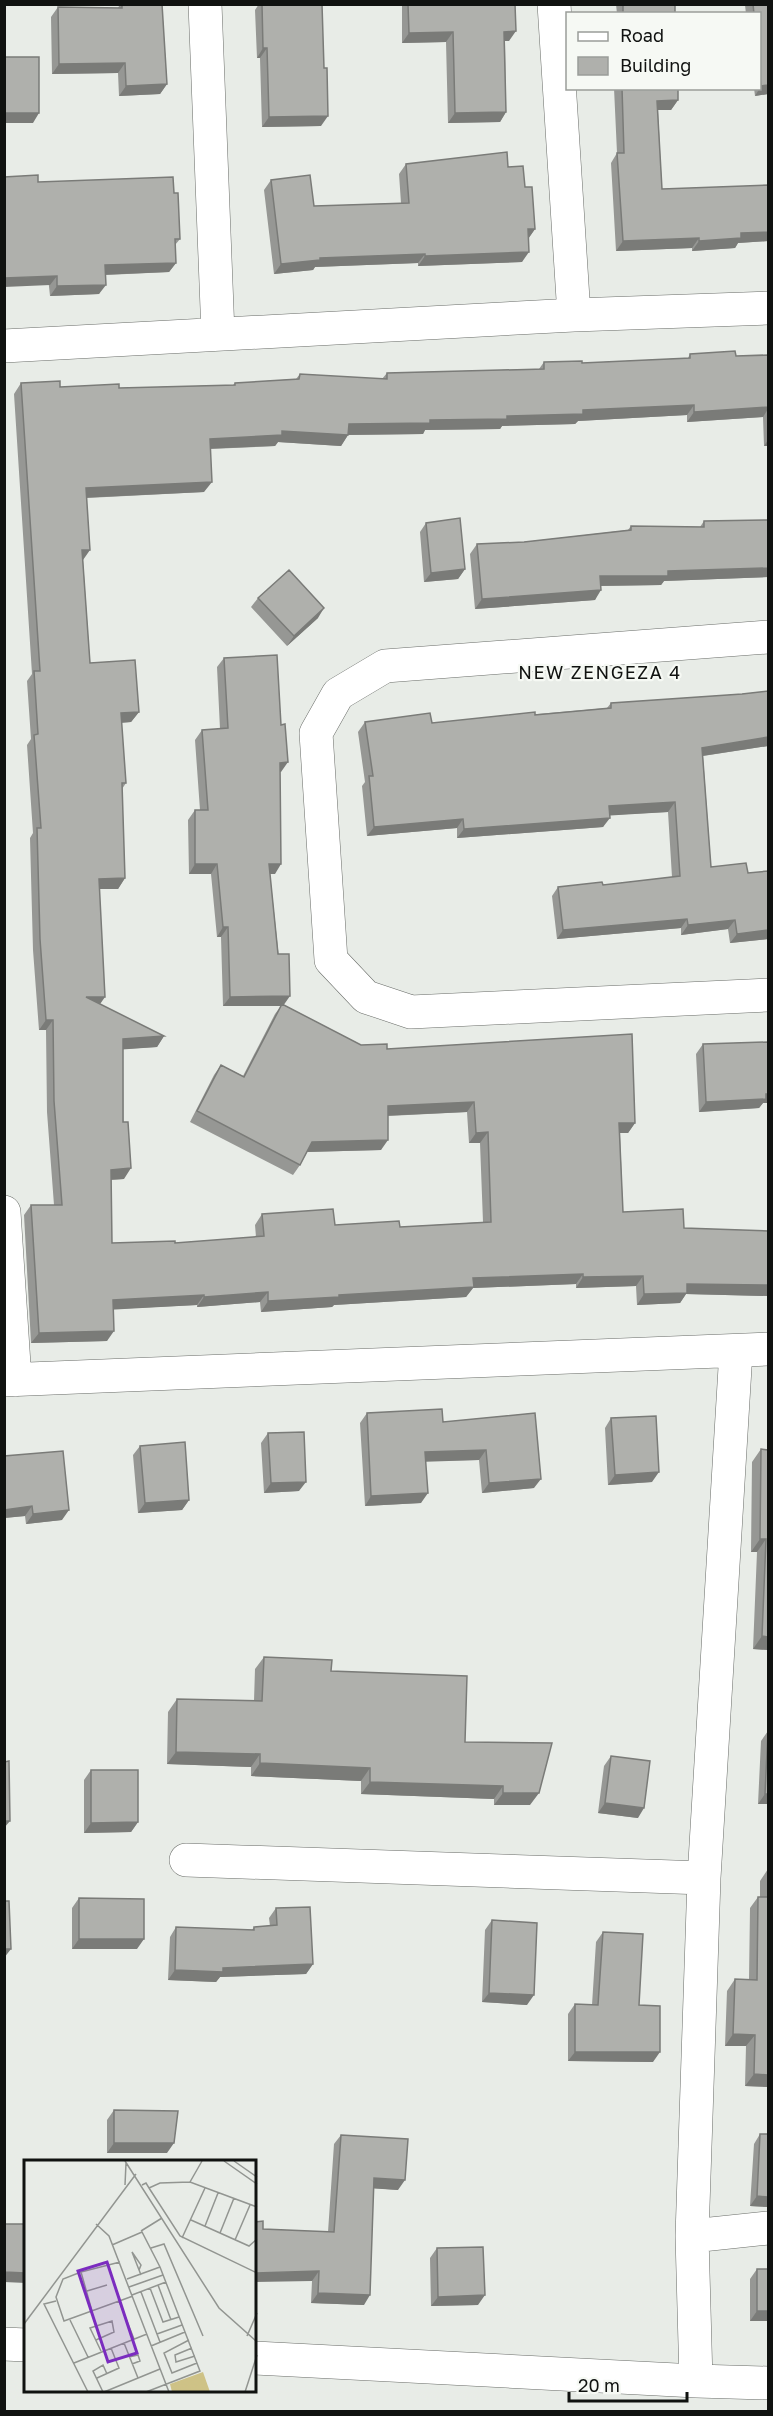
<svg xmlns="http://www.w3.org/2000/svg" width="773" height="2416" font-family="'Golos Text',sans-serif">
<rect width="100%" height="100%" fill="#e8ece7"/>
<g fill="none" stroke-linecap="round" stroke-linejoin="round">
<defs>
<path id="minor" d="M205,4L218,334
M554,4L574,315
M4,346L574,315L768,308
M768,637L385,666L338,694L316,733L331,960L366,997L411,1012L768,995
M4,1212L15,1380
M4,1380L768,1349
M186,1860L704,1878
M692,2236L768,2228
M4,2344L26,2345
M255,2358L696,2381L692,2236L704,1878L736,1351
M696,2381L768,2383"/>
</defs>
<use href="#minor" stroke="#6a6d69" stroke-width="34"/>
<use href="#minor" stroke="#fff" stroke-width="33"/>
</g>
<path fill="#969794" d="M120,4H162L167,84L160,94L119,96L118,73L52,74L51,17L58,7L118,8Z
M259,4H322L321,126L262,127L260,58H257L255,10Z
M402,4H515L509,41H505L506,112L500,122L448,123L446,42L402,43Z
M616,4H675V14H617Z
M768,4V94L755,96L754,88H759V14H746L745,5Z
M614,88H678V100L671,110H658L662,189L768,185V241L738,243L735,248L692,251V248L616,251L611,163L617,153Z
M406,164L508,167L525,187L535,229L528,239L522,262L418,266V263L315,267L313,270L274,274L264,190L271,180L314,206L401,203L399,174Z
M38,182L174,193L180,239L175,245L176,263L169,272L106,275L99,294L50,296Z
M690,354L736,356L768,355V446H764L763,417L687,422V415L578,421L575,424L502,426L500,429L425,430L423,434L348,435L341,446L278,442L275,446L210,449L204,492L87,498L83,560L90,663L139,712L131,722L121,723L126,783L122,789L125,878L118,889H100V1004L164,1036L157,1047L123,1049L124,1179L111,1180L112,1243H175L256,1237L255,1225L262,1214L335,1225L400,1227L483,1222L480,1143H469L467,1112L388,1116L381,1150L307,1152L300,1165L293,1175L190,1122L214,1075L221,1065L243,1076L275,1014L281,1006H223L221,937H217L211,874H189L188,820L195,810H200L195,740L202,730L220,729L217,667L224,658L281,772H280L275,874H270L284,1005L361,1045L387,1049L635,1123L628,1133H620L623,1212L684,1228L768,1231V1296L686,1294L680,1303L637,1305L636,1286L576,1288V1284L473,1288L466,1297L334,1305L332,1307L261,1312L260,1302L197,1307V1305L114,1309L107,1341L31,1343L24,1215L31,1205H54L47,1112L46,1030H39L33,950L30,838L33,833L27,745L31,739L27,681L32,674L14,394L21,383L60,387L119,388L233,385L235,383L296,379L300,374L382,379L387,373L539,369L544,362L582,363L688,358Z
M768,520V577L664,581L661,585L601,586L595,600L475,609L470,554L477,544L524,542L628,530L631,526L700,527L704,521Z
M426,523L465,569L458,579L424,582L420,532Z
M258,598L318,618L287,646L251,607Z
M768,691V746L703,756L711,867L748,873L768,939L730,943L728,929L681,935V928L557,939L552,896L558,887L603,885L672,877L668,812L609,815L603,827L457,838V828L367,836L362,786L365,782L358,732L365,722L432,723L607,708L611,703L742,694Z
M768,1042V1103H763L759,1108L699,1112L696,1054L703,1044Z
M367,1413L443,1422L535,1413L534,1488L482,1493L479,1460L426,1461L421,1503L365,1506L360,1423Z
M611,1418L652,1482L608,1485L605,1428Z
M268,1433L299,1491L264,1493L261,1443Z
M140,1446L189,1500L182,1510L138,1513L133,1455Z
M761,1449L768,1450V1650L753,1649L757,1552H751L752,1462Z
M4,1456L62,1520L26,1524L25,1516L4,1518Z
M264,1657L331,1671L465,1742L530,1805H494V1799L361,1794V1781L251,1776V1767L167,1764L168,1712L177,1699L254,1701L255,1669Z
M768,1731V1804H758L761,1741Z
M611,1756L638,1818L598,1813L604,1766Z
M91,1770L138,1822L131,1832L84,1833V1780Z
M768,1869V2087L745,2086L746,2046H725L727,1991L735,1979L749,1980L750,1908L758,1897H760V1881Z
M79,1898L137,1949H72V1908Z
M276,1908L313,1964L306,1974L220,1977L216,1982L168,1980L170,1937L176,1927L252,1930L254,1927L270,1926L269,1918Z
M492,1920L527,2005L482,2002L485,1930Z
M603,1932L653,2062L568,2061V2014L575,2004L592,2005L596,1942Z
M114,2110L167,2153H107V2120Z
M760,2134H768V2207L750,2206L754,2144Z
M341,2135L398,2190L373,2188L364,2305L311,2303L312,2281L263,2229L328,2232L334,2144Z
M437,2248L478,2305L431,2306L430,2258Z
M757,2269H768V2321H750V2279Z"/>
<path fill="#7a7b78" d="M516,31L509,41H498L504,32Z
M453,32L446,42L402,43L409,33Z
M263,48H267L260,58H257Z
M125,63L118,73L52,74L59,64Z
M167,84L160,94L119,96L126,86Z
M768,85V94L755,96L761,86Z
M678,100L671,110H651L657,101Z
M506,112L500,122L448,123L455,113Z
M4,113H39L33,123H4Z
M328,116L321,126L262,127L269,117Z
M528,229H535L528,239Z
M768,232V241L738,243L735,248L692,251L699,241L741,233Z
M699,238L692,248L616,251L623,241Z
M529,252L522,262L418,266L425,256Z
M425,254L418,263L315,267L313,270L274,274L281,264L320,258Z
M176,263L169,272L98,275L105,265Z
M57,276L50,285L4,287V278Z
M106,285L99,294L50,296L57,286Z
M694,405L687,415L578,421L575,424L502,426L500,429L425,430L423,434L341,435L349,424L507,416L583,410Z
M768,407V409L763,417L687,422L694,412Z
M282,431L348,435L341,446L278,442L275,446L202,449L210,439Z
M768,440V446H764Z
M212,482L204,492L79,498L86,488Z
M82,550H90L83,560Z
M768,568V577L664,581L661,585L593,586L600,576L668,571Z
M465,569L458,579L424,582L431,573Z
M601,590L595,600L475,609L482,599Z
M324,608L318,618L287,646L294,636Z
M139,712L131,722L114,723L121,713Z
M768,737V746L695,757L702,748Z
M288,762L281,772L273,773L280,763Z
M675,802L668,812L602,816L609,806Z
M610,818L603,827L457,838L464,829Z
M463,819L457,828L367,836L374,827Z
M195,864H217L211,874H189Z
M269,864H281L275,874H262Z
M125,878L118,889H92L99,879Z
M687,919L681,928L557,939L563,930Z
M735,920L728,929L681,935L688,925Z
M223,927H228L221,937H217Z
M768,930V939L730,943L737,934Z
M290,996L283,1006H223L230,997Z
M86,997H105L98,1007Z
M46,1020H53L46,1030H39Z
M164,1036L157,1047L115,1050L123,1039Z
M766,1094H768V1103H763L759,1108L699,1112L706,1102Z
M474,1102L467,1112L380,1116L388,1106Z
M619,1123H635L628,1133H612Z
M488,1132L480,1143H469L476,1133Z
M388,1140L381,1150L305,1152L312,1142Z
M131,1168L124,1179L104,1180L111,1170Z
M583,1274L576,1284L473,1288L466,1297L334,1305L332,1307L261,1312L268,1301L339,1295L473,1278Z
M643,1276L636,1286L576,1288L583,1277Z
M687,1284L768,1285V1296L686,1294L680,1303L637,1305L644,1294Z
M268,1292L260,1302L197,1307L204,1297Z
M204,1295L197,1305L106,1310L113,1300Z
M114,1331L107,1341L31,1343L39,1333Z
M486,1450L479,1460L418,1462L425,1452Z
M659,1472L652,1482L608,1485L615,1475Z
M541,1479L534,1488L482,1493L489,1483Z
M306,1482L299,1491L264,1493L271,1483Z
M428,1493L421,1503L365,1506L371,1496Z
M189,1500L182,1510L138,1513L145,1503Z
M32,1506L25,1516L4,1518V1510Z
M69,1510L62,1520L26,1524L33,1514Z
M760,1539H766L757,1552H751Z
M762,1636L768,1637V1650L753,1649Z
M176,1752L260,1754L251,1767L167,1764Z
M260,1763L370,1768L361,1781L251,1776Z
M370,1782L503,1786L494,1799L361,1794Z
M503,1793H539L530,1805H494Z
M765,1794H768V1804H758Z
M605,1803L644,1808L638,1818L598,1813Z
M4,1821H10L4,1828Z
M138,1822L131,1832L84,1833L91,1823Z
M79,1939H144L137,1949H72Z
M4,1949H11L4,1958Z
M313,1964L306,1974L220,1977L216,1982L168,1980L175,1970Z
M489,1993L534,1995L527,2005L482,2002Z
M733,2034L755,2035L746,2046H725Z
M575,2052H660L653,2062L568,2061Z
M754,2074L768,2075V2087L745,2086Z
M114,2143H174L167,2153H107Z
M374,2178L405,2180L398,2190L367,2188Z
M757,2196L768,2197V2207L750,2206Z
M319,2271L312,2281L255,2282V2273Z
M4,2272L26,2273V2283L4,2282Z
M318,2293L370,2295L364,2305L311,2303Z
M485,2295L478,2305L431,2306L438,2297Z
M757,2311H768V2321H750Z"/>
<path fill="#afb0ac" stroke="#7a7b78" stroke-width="1.5" d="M122,4H162L167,84L126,86L125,63L59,64L58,7L122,8Z
M262,4H322L324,68H327L328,116L269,117L267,48H263Z
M408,4H515L516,31L504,32L506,112L455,113L453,32L409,33Z
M623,4H675V14H623Z
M753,4H768V85L761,86L759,68V14H754Z
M4,57H39V113H4Z
M622,88H678V100L657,101L662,189L768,185V232L741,233V238L699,241V238L623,241L617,153H624Z
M507,152L508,167L523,166L525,187H532L535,229H528L529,252L425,256V254L320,258V260L281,264L271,180L310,175L314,206L409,203L406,164Z
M38,175V182L173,177L174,193H178L180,239H175L176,263L105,265L106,285L57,286V276L4,278V177Z
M735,351L736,356L768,355V407L694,412V405L583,410V414L507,416V419L430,420V423L349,424L348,435L282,431V435L210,439L212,482L86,488L90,550H82L90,663L135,660L139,712L121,713L126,783H122L125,878L99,879L105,997H86L164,1036L123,1039V1122H128L131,1168L111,1170L112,1243L175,1241V1243L264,1236L262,1214L333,1209L335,1225L399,1221L400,1227L491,1222L488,1132L476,1133L474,1102L388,1106V1140L312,1142L300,1165L197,1111L221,1065L244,1077L282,1004L361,1045L387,1044V1049L632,1034L635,1123H619L623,1212L683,1209L684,1228L768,1231V1285L687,1284V1293L644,1294L643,1276L583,1277V1274L473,1278L474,1287L339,1295V1297L268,1301V1292L204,1297V1295L113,1300L114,1331L39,1333L31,1205H62L54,1101L53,1020H46L40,939L37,828H41L34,735L38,734L34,671H40L21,383L60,381V387L119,384V388L235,385V383L299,379L300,374L387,379V373L544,369V362L582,361V363L690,358V354Z
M460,518L465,569L431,573L426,523Z
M768,520V568L668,571V576H600L601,590L482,599L477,544L524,542L631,530V526L704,527V521Z
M289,570L324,608L294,636L258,598Z
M277,655L281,725L285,724L288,762L280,763L281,864H269L278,954H289L290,996L230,997L228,927H223L217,864H195V810H208L202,730L228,728L224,658Z
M768,691V737L702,748L711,867L746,863L748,873L768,871V930L737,934L735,920L688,925L687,919L563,930L558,887L602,882L603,885L680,876L675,802L609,806L610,818L464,829L463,819L374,827L369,776H373L365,722L430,713L432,723L535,712V715L611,708V703L742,694Z
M768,1042V1094H766V1099L706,1102L703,1044Z
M442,1409L443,1422L535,1413L541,1479L489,1483L486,1450L425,1452L428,1493L371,1496L367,1413Z
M656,1416L659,1472L615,1475L611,1418Z
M304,1432L306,1482L271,1483L268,1433Z
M185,1442L189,1500L145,1503L140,1446Z
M761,1449L768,1450V1637L762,1636L766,1539H760Z
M63,1451L69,1510L33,1514L32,1506L4,1510V1456Z
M264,1657L332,1660L331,1671L467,1676L465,1742L552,1743L539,1793H503V1786L370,1782V1768L260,1763V1754L176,1752L177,1699L262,1701Z
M768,1731V1794H765Z
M611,1756L650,1761L644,1808L605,1803Z
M9,1761L10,1821H4V1762Z
M91,1770H138V1822L91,1823Z
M768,1869V2075L754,2074L755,2035L733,2034L735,1979L757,1980L758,1897H768Z
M79,1898L144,1899V1939H79Z
M4,1901H9L11,1949H4Z
M310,1907L313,1964L223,1968V1972L175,1970L176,1927L254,1930V1927L277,1925L276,1908Z
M492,1920L537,1923L534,1995L489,1993Z
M603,1932L643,1934L639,2005L660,2006V2052H575V2004L598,2005Z
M114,2110L178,2111L174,2143H114Z
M760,2134H768V2197L757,2196Z
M341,2135L408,2139L405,2180L374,2178L370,2295L318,2293L319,2271L255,2273V2222L263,2221V2229L334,2232Z
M4,2224H26V2273L4,2272Z
M483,2247L485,2295L438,2297L437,2248Z
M757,2269H768V2311H757Z"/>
<g text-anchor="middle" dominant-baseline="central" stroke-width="4.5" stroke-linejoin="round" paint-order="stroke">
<g font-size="18" letter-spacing="1.5" fill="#101210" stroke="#f6f9f4">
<text x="600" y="672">NEW ZENGEZA 4</text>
</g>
</g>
<g transform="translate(24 2160)">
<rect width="232" height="232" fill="#e8ece7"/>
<path d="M179,212L186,232H148L146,224Z" fill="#cec286"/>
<path fill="none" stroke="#929591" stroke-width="1.5" d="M101,1L195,148L233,182M200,1L233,24M210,1L233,17M166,22L178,1M101,25L102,3M118,25L122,23L125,28L136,23L166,22L233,47M125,28L156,76L233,113M167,60L225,86L233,79M72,64L85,76L145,232M181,66L194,33M117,71L138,58M196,73L210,38M158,78L181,28M211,80L226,45M88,85L118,72L136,107L176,211L122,232M127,88L140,84L179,176M115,110L117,105L108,92L117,115M57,112L39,119L32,137L40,161L109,136M103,119L136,107M134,125L147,160M105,127L139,115M126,128L139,162L155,157M63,131L83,125M117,132L136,182M108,135L142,122M32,141L20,144L64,232M95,141L110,179M68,151L57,112L96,102M46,160L64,197M0,164L112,14M133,174L158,165M223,176L233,153M72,180L90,172L88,161L66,168L77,191M165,180L140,193L148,213L173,203M100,183L114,218M127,186L161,172M168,188L151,195L152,202L171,196M105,197L114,195L116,201L108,204M50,203L123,174M73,218L95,208L87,188M79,232L69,211L79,205L83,214M80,232L136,209M221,232L233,195"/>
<path fill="#7b2cbf" fill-opacity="0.15" stroke="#7b2cbf" stroke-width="3" d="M83,102L113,193L84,202L54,111Z"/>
<rect width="232" height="232" fill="none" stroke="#101210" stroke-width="3"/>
</g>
<rect width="773" height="2416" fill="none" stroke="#101210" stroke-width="12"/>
<rect x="566" y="12" width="195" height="78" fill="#f6f9f4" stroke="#9a9d99" stroke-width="1.5"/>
<rect x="578" y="32" width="30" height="9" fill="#ffffff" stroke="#9a9d99" stroke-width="1.5"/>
<text x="620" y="42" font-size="18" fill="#101210">Road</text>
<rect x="578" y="57" width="30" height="18" fill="#afb0ac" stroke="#9a9d99" stroke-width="1.5"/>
<text x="620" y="72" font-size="18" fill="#101210">Building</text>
<path d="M569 2392v9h118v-9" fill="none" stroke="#101210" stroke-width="3"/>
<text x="578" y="2392" font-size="18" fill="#101210" stroke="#f6f9f4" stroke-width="4.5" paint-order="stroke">20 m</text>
</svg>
